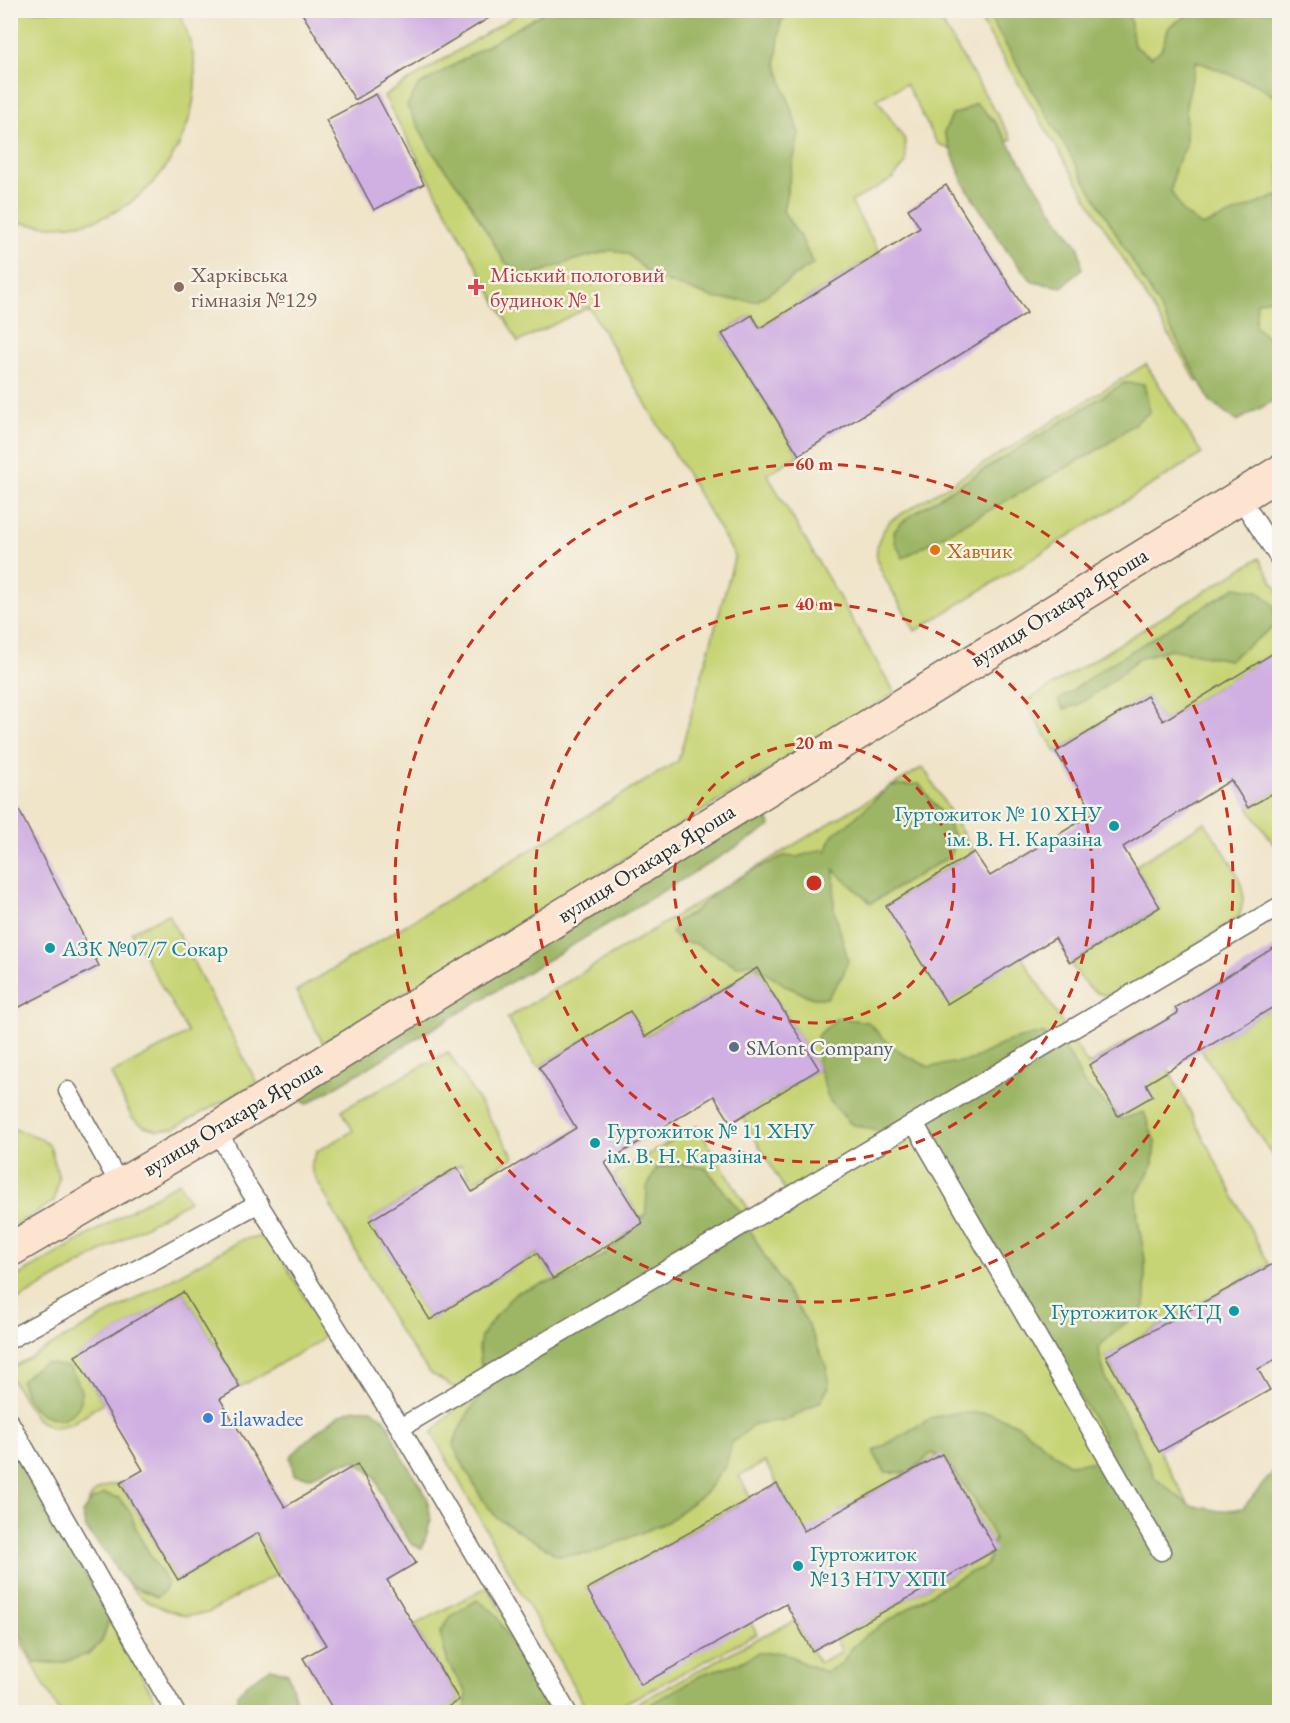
<svg xmlns="http://www.w3.org/2000/svg" width="1290" height="1723" font-family="'EB Garamond',serif">
<rect width="100%" height="100%" fill="#f7f3e8"/>
<filter id="ink" filterUnits="userSpaceOnUse"><feTurbulence type="fractalNoise" baseFrequency=".0167" numOctaves="2"/><feDisplacementMap in="SourceGraphic" scale="12" xChannelSelector="R" yChannelSelector="G"/><feConvolveMatrix kernelMatrix="1 2 1 2 8 2 1 2 1" color-interpolation-filters="sRGB"/></filter>
<filter id="wash" filterUnits="userSpaceOnUse"><feTurbulence type="fractalNoise" baseFrequency=".008" numOctaves="4" result="noise"/><feDisplacementMap in="SourceGraphic" scale="24" xChannelSelector="R" yChannelSelector="G"/><feGaussianBlur stdDeviation="1.35" result="paint"/><feColorMatrix in="noise" values="0 0 0 0 0 0 0 0 0 0 0 0 0 0 0 0 0 1.4 0 .05"/><feComposite in="paint" operator="in"/></filter>
<g filter="url(#wash)">
<rect width="100%" height="100%" fill="#f0e4c9"/>
<path fill="#c7d475" stroke="#798050" stroke-width="1.5" d="M10,11H179C187,30 195,52 195,73C198,138 150,210 84,223C59,228 34,226 11,221Z
M522,11H935L1012,139L989,151L959,154L937,143L906,84L877,99L905,140L906,163L892,179L851,202L880,253L760,328L752,315L722,334L799,455L767,474L895,693L323,1043L296,991L678,761L735,556L589,307L518,342L384,96Z
M975,11H1234L1279,91V334L1197,382Z
M1146,364L1202,454L915,631C908,619 901,606 894,594C877,566 867,550 890,521Z
M1259,558L1279,593V661L1274,653L1163,721L1147,696L1056,752L1025,702Z
M923,767L974,852L891,903L947,1003L1022,957L1088,1065L1148,1030L1269,1265L1106,1356L1232,1582L1279,1712H622L762,1636L795,1621L819,1663L842,1651L835,1638L996,1550L942,1454L839,1511L813,1549L765,1462L739,1476L751,1498L587,1589L751,1623L757,1634L608,1712H588L432,1433L467,1396L429,1372L399,1331L312,1171L311,1164L317,1151L353,1131L342,1110L448,1052L514,1157L473,1182L461,1164L369,1221L430,1320L537,1253L553,1278L643,1222L613,1175L697,1126L754,1218L789,1197L742,1116L819,1069L757,968L645,1037L630,1012L539,1067L534,1063L507,1018Z
M1279,789V852L1248,808Z
M1205,822C1217,843 1240,870 1243,893C1244,902 1241,909 1239,917L1122,992C1117,993 1111,995 1107,995C1090,995 1079,975 1070,963L1160,908L1135,866Z
M168,914L257,1083L174,1128L158,1130L144,1126L132,1118L111,1074L188,1033L131,932Z
M1279,1003V1165L1201,1050Z
M11,1128L38,1137L50,1146L59,1178L54,1201L11,1229Z
M179,1182L189,1201L11,1304V1280Z
M259,1237L272,1243L323,1327L324,1335L318,1342L240,1387L183,1292L76,1356L103,1403L71,1424L52,1428L36,1419L11,1378V1368L243,1239Z
M10,1437L162,1712H59L11,1624Z
M120,1483L178,1580L258,1533L280,1572L208,1613L186,1616L164,1609L140,1597L120,1575L86,1509C92,1488 101,1487 120,1483Z
M487,1587L560,1712H438L459,1700L414,1625Z"/>
<path fill="#9db666" stroke="#647048" stroke-width="1.5" d="M546,11H794L781,21L776,62L799,134L783,211L802,240L813,264L757,301L717,299L653,277L628,254L612,250L571,261L524,278L504,261L465,195L433,153L407,106L418,86Z
M986,11H1129L1134,46L1151,57L1161,50L1169,27L1194,11H1279V100L1259,86L1196,61L1186,106V146L1175,168L1171,191L1183,212L1202,226L1279,195V297L1257,302L1255,326L1278,348L1279,351V396L1275,400L1237,421L1210,401L1158,305Z
M976,103L995,122L1054,213L1079,248L1082,269L1062,287L1033,282L1009,254L964,184L944,132L953,114L962,112Z
M1124,383L1144,384L1150,412L1103,447L903,558L895,542L894,532L900,524L919,510Z
M1236,587L1258,591L1274,605L1275,626L1229,660L1170,649L1138,659L1116,678L1078,705L1064,709L1058,701L1102,669Z
M919,784L947,821L956,841L949,857L871,903L837,873L834,868V909L848,960L843,975L827,998H813L788,987L752,963L737,966L694,943L680,942L671,933L677,921L691,914L717,891L747,873L784,856L797,857L823,849L826,852L833,834L848,824L890,786Z
M756,808L767,814L770,827L307,1104L299,1099L297,1095Z
M837,1018L868,1022L882,1037L903,1054L929,1067L971,1060L1009,1041L1042,1033L1062,1046L1071,1058L1084,1084L1122,1119L1144,1112L1155,1142L1153,1164L1136,1196L1138,1220L1145,1260V1306L1098,1347L1106,1380L1134,1430L1155,1478L1189,1505L1220,1511L1243,1508L1274,1471L1279,1468V1712H637L705,1673L739,1663L758,1653L784,1652L803,1663L826,1672L841,1664L853,1647L866,1635L934,1592L969,1573L986,1566L995,1539L974,1498L945,1460L932,1453L909,1473L885,1472L873,1452L931,1418L954,1413H990L1018,1425L1068,1464L1093,1462L1104,1437L1030,1312L986,1228L953,1178L926,1127L881,1132L851,1124L829,1100L819,1069L817,1036Z
M679,1164L706,1168L739,1210L764,1255L807,1322L826,1366L829,1386L821,1401L790,1419L755,1424L732,1443L726,1465L706,1492L667,1522L591,1554L557,1555L497,1518L482,1499L453,1446C460,1424 470,1409 484,1392L479,1348L481,1336L495,1317L515,1293L572,1275L604,1255L633,1229L646,1213L647,1187L657,1168Z
M45,1363L69,1367C78,1380 89,1399 74,1412C71,1415 65,1417 61,1419C55,1418 48,1417 42,1414C30,1408 24,1393 21,1381L34,1369Z
M372,1409L387,1422L400,1453L427,1497L431,1520L422,1549L411,1544L388,1508L375,1477L355,1461L337,1464L311,1477L294,1475L290,1457C303,1444 334,1414 352,1410C358,1408 366,1409 372,1409Z
M11,1450L27,1475L110,1617L102,1641L90,1653L62,1663H35L11,1615Z
M104,1494L119,1498L130,1512L139,1536L168,1584L164,1591L157,1597L132,1586L120,1575L107,1554L86,1529L82,1513L92,1500Z
M477,1600L495,1613L549,1712H466V1692L448,1664L440,1633L451,1616Z
M271,1668L288,1673L296,1701L301,1712H237L238,1693L248,1683Z"/>
<g id="blocks">
<path fill="#d0b0e2" d="M300,10H502L355,100Z
M376,94L424,184L374,210L326,120Z
M946,185L1027,313L799,455L722,334L752,315L760,328L920,228L908,209Z
M1280,649V789L1248,808L1231,780L1123,847L1160,907L1070,963L1055,938L947,1004L886,906L974,852L990,876L1094,813L1056,752L1147,696L1163,721Z
M10,792L47,866L99,966L10,1012Z
M1280,944V1003L1146,1084L1153,1096L1118,1116L1089,1065L1178,1013L1175,1008Z
M757,968L819,1069L731,1123L714,1096L605,1163L643,1223L553,1279L537,1253L430,1320L369,1221L457,1167L472,1192L576,1128L539,1067L630,1011L645,1037Z
M1280,1260V1357L1258,1369L1270,1390L1159,1452L1106,1356Z
M183,1292L240,1387L220,1399L285,1507L357,1464L416,1563L387,1580L459,1700L438,1713H335L303,1658L326,1645L280,1572L258,1533L178,1580L120,1483L143,1470L75,1356Z
M942,1454L996,1550L812,1651L786,1604L641,1685L587,1589L777,1484L804,1531Z"/>
</g>
</g>
<g filter="url(#ink)">
<use href="#blocks" fill-opacity="0" stroke="#706c62" stroke-width="1.5"/>
<g fill="none" stroke-linecap="round" stroke-linejoin="round">
<defs>
<path id="lane" d="M1239,496L1280,559
M68,1091L120,1185
M914,1123L1161,1551
M217,1129L244,1181L400,1428L567,1712
M10,1339L259,1203
M10,1423L175,1712
M400,1428L1280,906"/>
<path id="secondary" d="M10,1250L217,1129L1280,472"/>
</defs>
<use href="#lane" stroke="#706c62" stroke-width="21"/>
<use href="#secondary" stroke="#706c62" stroke-width="36"/>
<use href="#lane" stroke="#fff" stroke-width="18"/>
<use href="#secondary" stroke="#fde4d1" stroke-width="33"/>
</g>
</g>
<g fill="none" stroke="#c8321e" stroke-width="3" stroke-dasharray="10 8">
<circle cx="814" cy="883" r="140"/>
<circle cx="814" cy="883" r="279"/>
<circle cx="814" cy="883" r="419"/>
</g>
<circle fill="#8d6e63" stroke="#f7f3e8" stroke-width="2" cx="179" cy="287" r="6"/>
<path fill="#e0444e" stroke="#f7f3e8" stroke-width="2" d="M473 278h6v6h6v6h-6v6h-6v-6h-6v-6h6z"/>
<circle fill="#e8710a" stroke="#f7f3e8" stroke-width="2" cx="935" cy="550" r="6"/>
<g fill="#0f9aa8" stroke="#f7f3e8" stroke-width="2">
<circle cx="1114" cy="826" r="6"/>
<circle cx="50" cy="948" r="6"/>
<circle cx="595" cy="1143" r="6"/>
<circle cx="1234" cy="1311" r="6"/>
<circle cx="798" cy="1566" r="6"/>
</g>
<circle fill="#5c6f8a" stroke="#f7f3e8" stroke-width="2" cx="734" cy="1047" r="6"/>
<circle fill="#3f7fe0" stroke="#f7f3e8" stroke-width="2" cx="208" cy="1418" r="6"/>
<g text-anchor="middle" dominant-baseline="central" stroke-width="5" stroke-linejoin="round" paint-order="stroke">
<g font-size="22" fill="#785e54" stroke="#f7f3e8" text-anchor="start">
<text x="191" y="274">Харківська<tspan x="191" dy="25">гімназія №129</tspan></text>
</g>
<g font-size="22" fill="#be3a42" stroke="#f7f3e8" text-anchor="start">
<text x="490" y="274">Міський пологовий<tspan x="490" dy="25">будинок № 1</tspan></text>
</g>
<g font-size="22" fill="#c56008" stroke="#f7f3e8" text-anchor="start">
<text x="947" y="550">Хавчик</text>
</g>
<g font-size="22" fill="#2b2b2b" stroke="#f7f3e8">
<text transform="translate(1059 607) rotate(-32)">вулиця Отакара Яроша</text>
<text transform="translate(646 863) rotate(-32)">вулиця Отакара Яроша</text>
<text transform="translate(232 1118) rotate(-31)">вулиця Отакара Яроша</text>
</g>
<g font-size="22" fill="#0d838f" stroke="#f7f3e8" text-anchor="start">
<text x="1102" y="813" text-anchor="end">Гуртожиток № 10 ХНУ<tspan x="1102" dy="25">ім. В. Н. Каразіна</tspan></text>
<text x="62" y="948">АЗК №07/7 Сокар</text>
<text x="607" y="1130">Гуртожиток № 11 ХНУ<tspan x="607" dy="25">ім. В. Н. Каразіна</tspan></text>
<text x="1222" y="1311" text-anchor="end">Гуртожиток ХКТД</text>
<text x="810" y="1553">Гуртожиток<tspan x="810" dy="25">№13 НТУ ХПІ</tspan></text>
</g>
<g font-size="22" fill="#4e5e75" stroke="#f7f3e8" text-anchor="start">
<text x="746" y="1047">SMont Company</text>
</g>
<g font-size="22" fill="#366cbe" stroke="#f7f3e8" text-anchor="start">
<text x="220" y="1418">Lilawadee</text>
</g>
</g>
<circle cx="814" cy="883" r="9" fill="#c8321e" stroke="#f7f3e8" stroke-width="3"/>
<g font-size="18" text-anchor="middle" font-weight="bold" fill="#c8321e" stroke="#f7f3e8" stroke-width="5" stroke-linejoin="round" paint-order="stroke">
<text x="814" y="470">60 m</text>
<text x="814" y="610">40 m</text>
<text x="814" y="749">20 m</text>
</g>
<rect width="1290" height="1723" fill="none" stroke="#f7f3e8" stroke-width="36"/>
</svg>
